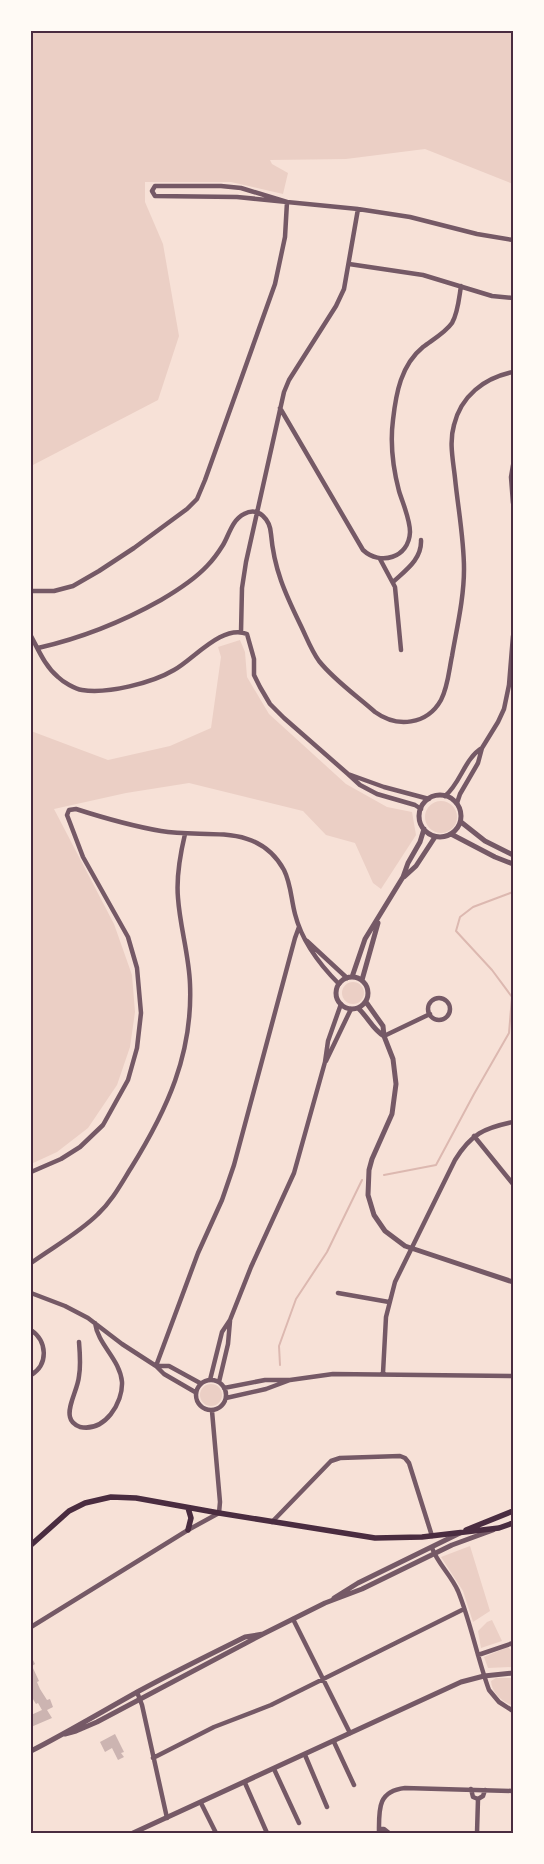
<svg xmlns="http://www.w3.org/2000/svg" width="544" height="1864" font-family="'Roboto Condensed',sans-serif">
<rect width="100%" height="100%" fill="#f7e1d7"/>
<path fill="#ebcfc5" d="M31,31H513V184L425,149L346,159L270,160L272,164L288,173L283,194L231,182H145V202L163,244L179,336L158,400L31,466Z
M240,640L245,652L247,677L269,714L346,784L387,807L412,812L416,835L381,889L373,883L355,843L326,835L303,811L189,783L126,793L54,809L114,924L132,975L135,1012L130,1047L117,1085L88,1128L57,1152L31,1164V731L108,760L170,746L211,728L221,657L218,647Z
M425 817a16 16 0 1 1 32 0a16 16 0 1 1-32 0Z
M342 993a11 11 0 1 1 22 0a11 11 0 1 1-22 0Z
M200 1395a11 11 0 1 1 22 0a11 11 0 1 1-22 0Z
M470,1546L490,1611L473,1622L463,1591L441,1557Z
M492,1620L502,1641L481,1648L478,1631L487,1622Z
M508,1647L513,1652V1667L488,1668L484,1657Z
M496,1678H513V1706C502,1701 492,1694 491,1681Z"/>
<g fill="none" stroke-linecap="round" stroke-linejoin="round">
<path stroke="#dcb8b0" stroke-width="2" d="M384,1175L436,1165L474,1094L509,1033L512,997L492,970L456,931L460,917L473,907L513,892
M280,1365L279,1346L296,1299L327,1252L362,1180"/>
</g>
<path fill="#ccb4b1" d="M33,1660L35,1664L32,1666L39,1681L37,1682L40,1689L47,1700L50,1699L53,1707L47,1710L52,1718L31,1727V1715L42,1710L38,1703L36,1704L31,1696V1661Z
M115,1734L124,1752L121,1753L124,1757L118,1760L112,1748L105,1752L100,1742Z"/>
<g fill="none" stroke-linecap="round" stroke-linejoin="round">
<path stroke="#755966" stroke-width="4.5" d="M287,202L241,188L221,186H155L152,191L155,196L237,197L358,209L410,217L477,234L513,240
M349,264L423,275L492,296L513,298
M280,408L363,550C380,566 409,558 410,532C410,519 403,504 399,491C393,468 390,443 393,420C396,393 401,365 423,347C432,340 445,333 452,323C458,313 459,298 461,286
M513,465L511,477L513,503
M380,559L395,587L401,650
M393,582C406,570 422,559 421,540
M31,591H54L73,586L99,571L134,548L187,509L197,499L205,480L275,284L285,237L287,202
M241,632L242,588L246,562L284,392L289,380L336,306L344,289L358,209
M31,636C39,651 45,666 58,677C63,682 75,689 82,690C108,694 152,683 174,670C194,659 222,624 247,634L254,659V675L260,687L270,704L284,718L348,774L360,785L377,794L415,805L421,809
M38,648C82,638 122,622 161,600C178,590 194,580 207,566C213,560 218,553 223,545C229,535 232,520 244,514C259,506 270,520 271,534C274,569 285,593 300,624C306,636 311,650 319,661C334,680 357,696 375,712C397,728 427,725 441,700C448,687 449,670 452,656C457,627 464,598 464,569C464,539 458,508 455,478C453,460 449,442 454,425C461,396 484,378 513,372
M348,774L384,787L429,799
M445,796C461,783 464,759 482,748
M457,803L460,794L478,763L482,748L498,722L504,709L509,685L513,636
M307,941L347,978
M428 1009a11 11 0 1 1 22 0a11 11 0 1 1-22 0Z
M384,1036L430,1014
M326,1061L351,1009
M474,1136L513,1184
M31,1172L61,1159L80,1147L103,1125L128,1080L137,1048L141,1013L137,968L128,937L83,857L67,815L69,810L76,809C104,818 132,826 161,831C206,839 257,821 284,870C291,884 291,899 295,914C302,942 319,964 339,984
M31,1263C53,1247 79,1233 98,1214C112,1201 121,1184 131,1168C167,1110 193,1054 190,984C189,955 180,927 178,898C176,876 180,855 185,834
M31,1293L65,1306L88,1318L122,1344L156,1366L164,1374L195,1392
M338,1293L389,1302
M31,1330C47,1341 49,1364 31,1375
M79,1342C80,1354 81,1365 79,1376C78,1389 67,1406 70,1417C71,1422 75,1425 80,1427C105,1432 123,1403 122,1382C120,1359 98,1345 95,1323
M156,1366L198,1253L222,1200L234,1165L295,938L299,927
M156,1366H169L200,1383
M383,1373L386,1317L395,1282L455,1160C471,1134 484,1128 513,1122
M196 1395a15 15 0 1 1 30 0a15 15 0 1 1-30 0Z
M210,1380L222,1332L230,1320L251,1267L294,1173L325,1062L328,1041L341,1004
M219,1382L228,1344L230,1321
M224,1388L265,1380H289
M226,1398L266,1389L290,1380L333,1374L513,1376
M272,1522L331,1461L340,1458L400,1456L405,1458L409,1463L432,1536
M432,1548C438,1564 451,1575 458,1591C471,1623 477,1657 489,1690L499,1702L513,1711
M293,1619L350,1733
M31,1627L188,1530L219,1513L220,1502L212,1411
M478,1655L513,1643
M137,1692L142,1705L167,1818
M334,1742L354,1785
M305,1755L327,1807
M153,1758L214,1727L271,1705L464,1609
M274,1769L299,1823
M245,1783L267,1833
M471,1789L473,1797L478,1799L483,1796L485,1790
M201,1803L216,1833
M379,1829H384L389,1833
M379,1833C379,1810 377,1791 405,1788L513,1791
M477,1833L478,1799"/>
<path stroke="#755966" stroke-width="5" d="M419 816a21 21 0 1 1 42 0a21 21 0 1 1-42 0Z
M461,822L485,841L513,855
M451,834L495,857L513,864
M404,877L416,866L435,837
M336 993a16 16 0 1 1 32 0a16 16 0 1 1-32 0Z
M352,977L365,939L403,877L408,863L420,842L424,829
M362,980L378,923
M366,1002L383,1026L384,1036L393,1059L396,1084L392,1114L372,1159L369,1170L368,1195L374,1215L385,1231L405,1246L513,1282
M358,1008C368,1017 373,1030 384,1036
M334,1598L358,1583L460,1533
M65,1734L76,1731L97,1722L263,1634L325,1603L362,1589L452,1545L493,1530
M31,1751C68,1732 103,1711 139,1691C174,1672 209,1655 245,1637L263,1634
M133,1833L461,1682L484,1676L513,1673"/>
<path stroke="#4a2c40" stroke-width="5.5" d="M188,1530L191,1518L188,1508
M466,1530L513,1511
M31,1545L69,1511L85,1503L111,1497L136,1498L219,1513L375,1538L422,1537L499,1528L513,1523"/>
</g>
<rect width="544" height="1864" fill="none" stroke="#fffaf5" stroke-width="65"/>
<rect x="32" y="32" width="480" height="1800" fill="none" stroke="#4a2c40" stroke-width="2"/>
</svg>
